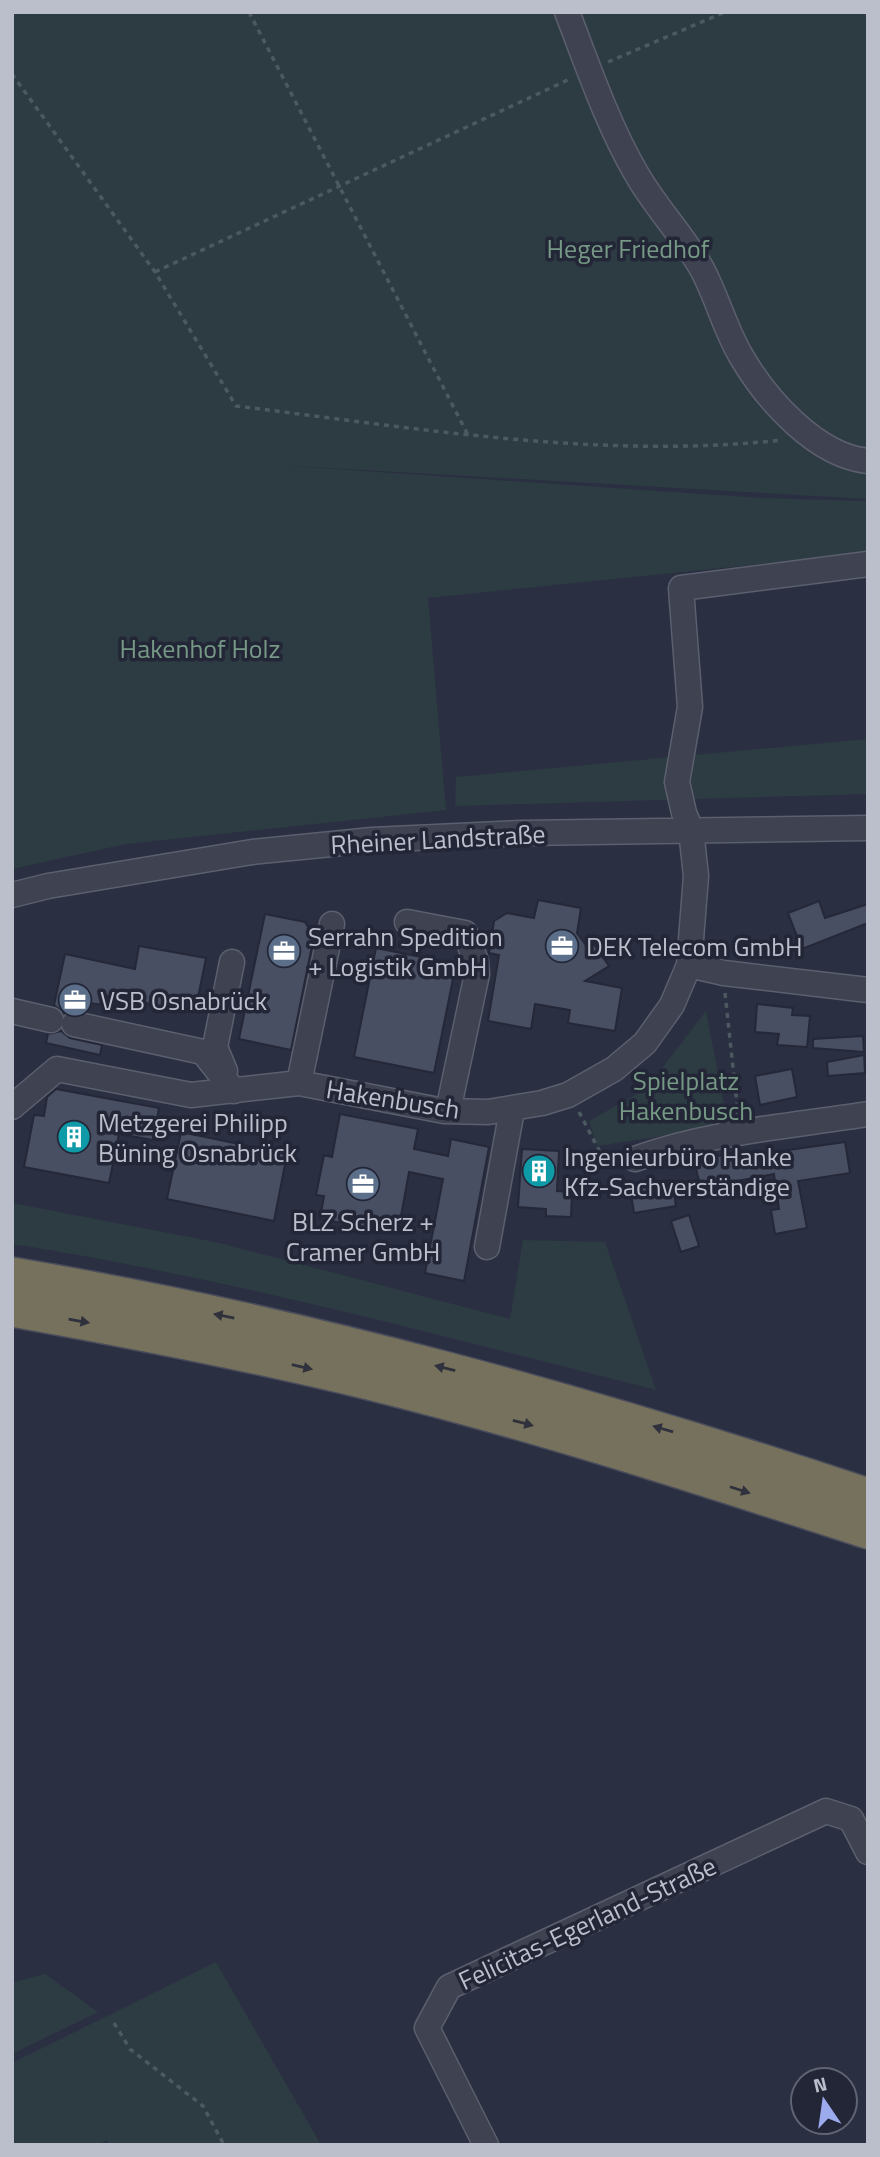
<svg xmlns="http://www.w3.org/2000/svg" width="880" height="2157" font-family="'Titillium Web',sans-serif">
<rect width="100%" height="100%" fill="#2a2f41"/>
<path fill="#2d3c43" d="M12,12H868V499L275,465L762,498L868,501V553L428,598L446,810L126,844L12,869Z
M868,739V794L455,806L456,777Z
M706,1011L728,1126L597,1146L589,1121L646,1089Z
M12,1203L220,1243L510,1319L523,1240L605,1242L656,1390C443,1337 230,1278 12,1244Z
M216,1962L321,2145H109L107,2140L97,2145H12V2063Z
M45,1974L98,2012L12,2054V1983Z"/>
<path fill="#494f62" stroke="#252838" stroke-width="2" d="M538,900L581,908L577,933L588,948L594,944L609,966L585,981L622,988L615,1031L568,1023L570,1010L535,1004L531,1029L488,1021L499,955L489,953L494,921L507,913L534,918Z
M819,901L825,918L868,904V923L802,949L788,913Z
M265,914L305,922L314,936L291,1050L239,1039Z
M139,946L206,958L195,1012L106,996L104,1005L89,1003L86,1011L70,1010L64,1013L54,1005L65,954L135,969Z
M376,948L456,964L434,1073L354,1057Z
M757,1004L793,1008L792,1015L810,1016L807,1047L777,1045L779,1034L755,1032Z
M61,1031L70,1038L102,1045L100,1055L46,1043L48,1034Z
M863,1036L864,1052L813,1048V1039Z
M864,1055L865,1073L828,1076L827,1062Z
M792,1069L797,1097L760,1105L755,1076Z
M56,1089L159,1108L153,1140L119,1134L109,1183L24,1167L34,1115L44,1116L47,1097Z
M340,1114L418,1129L414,1149L448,1156L451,1139L489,1147L464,1281L425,1273L443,1179L409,1172L398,1233L320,1219L324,1196L316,1195L324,1155L332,1157Z
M181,1132L287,1154L274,1221L167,1199Z
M845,1142L850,1173L798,1181L807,1228L775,1234L771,1210L779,1209L774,1174L737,1181L739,1188L704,1198L694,1162L730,1153L731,1158Z
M522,1149L559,1151L557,1191L572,1192L571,1217L546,1216V1209L518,1207Z
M672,1180L676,1206L634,1213L630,1187Z
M689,1215L699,1246L681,1252L671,1221Z"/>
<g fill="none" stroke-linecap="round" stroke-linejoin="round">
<defs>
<path id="minor" d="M567,12C588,66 607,123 636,173C655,207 683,235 702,269C717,297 725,329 741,356C766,399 816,456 868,461
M12,895L48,886L252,852L372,840L521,833L868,828
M407,922L465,933L476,961L477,974L448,1111
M689,965L724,973L868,990
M12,1011L51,1020
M74,1024L203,1052L234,1091
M225,1071L215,1047L232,962
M299,1083L332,924
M12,1107L57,1069L191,1095L299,1083L444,1111L488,1112L542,1103L568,1095L614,1069L645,1043L672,1005L689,965L696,876L691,830L684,813L677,782L690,707L681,588L868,564
M635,1159C708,1132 791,1126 868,1114
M487,1247L512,1110
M486,2145L427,2028L449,1987L826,1811L851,1819L868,1852"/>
<path id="highway" d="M12,1275C304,1324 587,1403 868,1496
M12,1309C136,1331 259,1355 381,1385C545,1426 707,1479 868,1531"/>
</defs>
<use href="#minor" stroke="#5c5f6e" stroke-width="27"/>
<use href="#highway" stroke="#494c5b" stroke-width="38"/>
<path stroke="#4c5960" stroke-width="3.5" stroke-dasharray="5 5" stroke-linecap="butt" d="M249,12L468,435
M608,62L725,12
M12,74L155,272L236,406C416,428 601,460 782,440
M155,272L572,78
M725,993L738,1114
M579,1112L601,1154L615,1156
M114,2023L130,2049L203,2106L224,2145"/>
<use href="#minor" stroke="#3e4251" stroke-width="24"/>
<use href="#highway" stroke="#76715c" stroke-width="35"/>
</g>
<defs><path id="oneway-solid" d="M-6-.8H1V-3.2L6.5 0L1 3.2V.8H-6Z" transform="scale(1.75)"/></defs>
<g fill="#2f313c">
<use href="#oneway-solid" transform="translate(224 1316) rotate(-168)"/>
<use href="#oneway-solid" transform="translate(79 1321) rotate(10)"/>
<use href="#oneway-solid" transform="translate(302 1367) rotate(13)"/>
<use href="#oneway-solid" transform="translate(445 1368) rotate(-166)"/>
<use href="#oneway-solid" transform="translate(523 1423) rotate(15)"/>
<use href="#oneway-solid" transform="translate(663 1429) rotate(-164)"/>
<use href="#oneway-solid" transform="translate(740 1490) rotate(18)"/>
</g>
<defs>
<symbol id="office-disc" viewBox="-11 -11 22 22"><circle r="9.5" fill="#5c6f8a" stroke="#232636"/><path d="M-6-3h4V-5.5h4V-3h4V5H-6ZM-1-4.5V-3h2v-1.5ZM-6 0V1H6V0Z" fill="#fff"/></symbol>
<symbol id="building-disc" viewBox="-11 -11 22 22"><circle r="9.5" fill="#0f9aa8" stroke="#232636"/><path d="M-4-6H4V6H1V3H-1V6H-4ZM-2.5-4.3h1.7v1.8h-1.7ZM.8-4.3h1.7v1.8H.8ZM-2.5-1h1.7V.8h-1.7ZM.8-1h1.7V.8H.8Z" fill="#fff"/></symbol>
</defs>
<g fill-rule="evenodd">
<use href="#office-disc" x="543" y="927" width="38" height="38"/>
<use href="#office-disc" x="265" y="932" width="38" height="38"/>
<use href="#office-disc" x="56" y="981" width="38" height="38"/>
<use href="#building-disc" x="55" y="1118" width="38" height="38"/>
<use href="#building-disc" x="520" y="1152" width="38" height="38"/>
<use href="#office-disc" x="344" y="1165" width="38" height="38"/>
</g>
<g text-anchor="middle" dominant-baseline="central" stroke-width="7" stroke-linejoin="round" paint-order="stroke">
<g font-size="26" fill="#759985" stroke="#232636">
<text x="628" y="248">Heger Friedhof</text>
<text x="200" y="648">Hakenhof Holz</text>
<text x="686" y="1080">Spielplatz<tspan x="686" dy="30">Hakenbusch</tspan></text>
</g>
<g font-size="26" fill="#bbbecb" stroke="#232636">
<text transform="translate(438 839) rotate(-3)">Rheiner Landstraße</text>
<text transform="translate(393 1099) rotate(9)">Hakenbusch</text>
<text transform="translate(587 1923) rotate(-25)">Felicitas-Egerland-Straße</text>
</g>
<g font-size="26" fill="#bbbecb" stroke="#232636" text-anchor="start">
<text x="308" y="936">Serrahn Spedition<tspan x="308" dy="30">+ Logistik GmbH</tspan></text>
<text x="586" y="946">DEK Telecom GmbH</text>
<text x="100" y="1000">VSB Osnabrück</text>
<text x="98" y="1122">Metzgerei Philipp<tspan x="98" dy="30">Büning Osnabrück</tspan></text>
<text x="564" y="1156">Ingenieurbüro Hanke<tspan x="564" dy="30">Kfz-Sachverständige</tspan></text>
<text x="363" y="1221" text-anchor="middle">BLZ Scherz +<tspan x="363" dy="30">Cramer GmbH</tspan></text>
</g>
</g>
<rect width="880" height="2157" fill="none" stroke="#bbbecb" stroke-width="28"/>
<g transform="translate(824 2101) rotate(347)"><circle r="33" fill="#232636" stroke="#606372" stroke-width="2"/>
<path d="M0-5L12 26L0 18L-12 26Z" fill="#9caaee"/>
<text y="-10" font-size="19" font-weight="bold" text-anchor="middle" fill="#bbbecb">N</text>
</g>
</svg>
